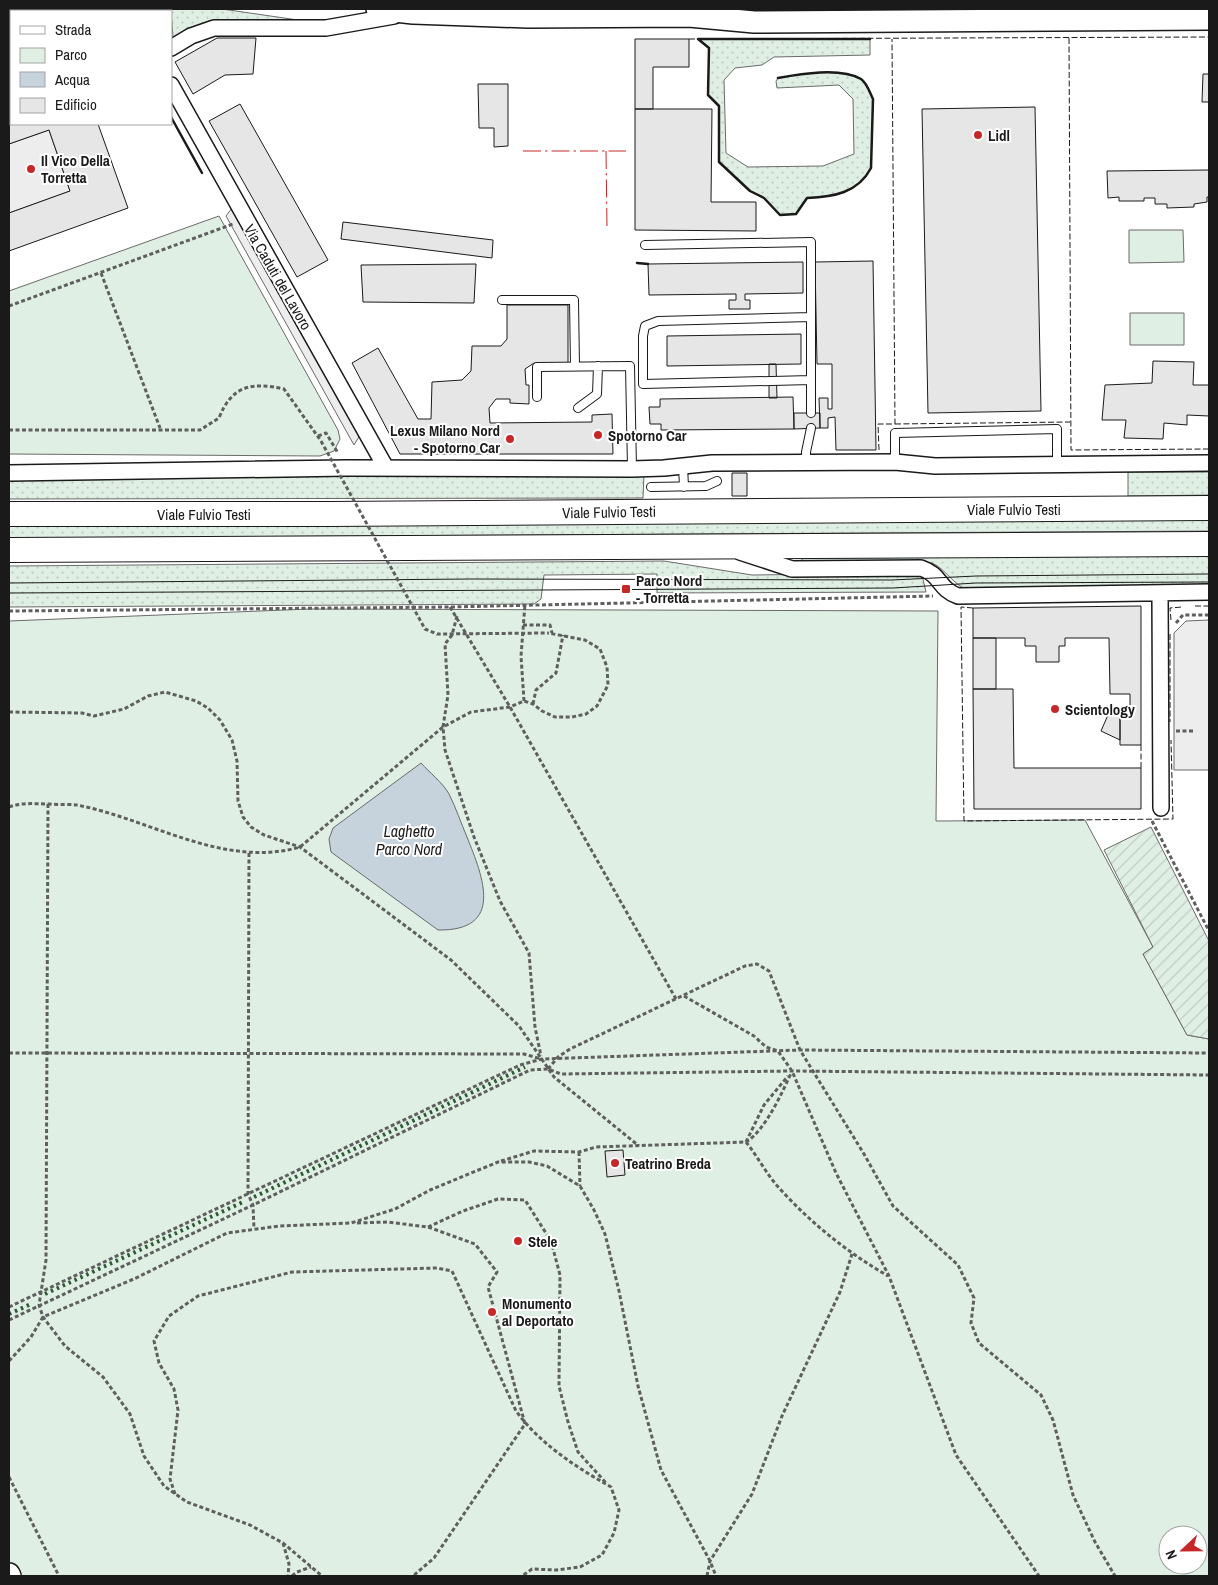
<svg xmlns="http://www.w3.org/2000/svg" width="1218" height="1585" font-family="'Archivo Narrow',sans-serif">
<defs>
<pattern id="grass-dots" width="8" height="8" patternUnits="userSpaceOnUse" patternTransform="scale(1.25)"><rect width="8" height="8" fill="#e0efe3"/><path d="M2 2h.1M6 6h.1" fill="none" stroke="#c0ccc2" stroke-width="1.8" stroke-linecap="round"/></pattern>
<pattern id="garden-furrows" width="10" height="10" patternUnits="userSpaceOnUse" patternTransform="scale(1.25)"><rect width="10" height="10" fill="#e0efe3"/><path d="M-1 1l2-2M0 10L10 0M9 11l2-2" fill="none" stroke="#c0ccc2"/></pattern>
</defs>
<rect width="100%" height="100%" fill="#fff"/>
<path fill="url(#grass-dots)" stroke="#6a6a6a" d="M153,9H222L298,20V23L199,26L173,38L171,11H155Z
M698,39H870V55L774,57L762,65L735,68L724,80L726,153L748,167L823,166L854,154L853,99L839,85L777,88L776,81L778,78C800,74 840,67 861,79C867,83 870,93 873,99L871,168C858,194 833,197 807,198L796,214L780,215L764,198L750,191L719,162V106L708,95L709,48Z
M1128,472H1209V495L1128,496Z
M644,475L643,498L9,499V478Z
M1209,520V531L9,538V526Z
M1209,556V587L967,589C954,586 946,569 932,563H802V558Z
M664,561L752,575L916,573L922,575L926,592L657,593V574L544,575L541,599L534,604L9,607V566Z"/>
<path fill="#e0efe3" stroke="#6a6a6a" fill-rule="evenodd" d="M219,216L338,430L340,439L334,451L320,456L9,454V291Z
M1129,230H1183L1184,262L1129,263Z
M1130,313H1184V345H1130Z
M310,609L938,611L936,821L1085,820L1153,947L1143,954L1187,1035L1209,1039V1576H15L9,1563V621ZM1168,1535H1198V1565H1168Z"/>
<path fill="url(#garden-furrows)" stroke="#6a6a6a" d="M1151,827L1209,941V1039L1187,1035L1143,954L1153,947L1104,850Z"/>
<path fill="#ededed" stroke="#6a6a6a" d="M49,130L70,191L9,213V144Z
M232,208L360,435L354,445L226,216Z
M1209,620V770H1174V633L1186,621Z"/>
<path fill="#c6d2dc" stroke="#6a6a6a" d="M421,763C429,772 443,783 449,794C456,808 461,823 467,837C483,877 505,931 438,930L331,852L329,839L333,828Z"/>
<path fill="#e6e6e6" stroke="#1a1a1a" d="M21,9H57L58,11H14Z
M70,9H99V11H71Z
M11,12V46H9V13Z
M217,38H256L253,74L225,75L193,94L175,62Z
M635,39H689V67H653V109H635Z
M1203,74H1209V102H1202Z
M478,84H508V146L494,147V128H479Z
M11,103V124H98L128,208L9,251V213L70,191L49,130L9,144V104Z
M240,104L328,260L297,277L209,121Z
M1035,107L1041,411L928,413L922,109Z
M635,109H712L711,202H756V231L635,230Z
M1209,170V197H1207V202L1194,204V207L1167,208V204H1155V198H1144V201H1119V197L1108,198L1107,171Z
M343,222L493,240L492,258L341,239Z
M873,261L876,450H836L835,417L828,418V428H820L819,398H828V409H832V364H817L815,262Z
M803,262V293L745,294V300H750V309H729V300H736V294L649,295L648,264Z
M476,264L474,303L363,302L361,265Z
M507,305H568V363H534L525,369L526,385H529V404L510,403V399H496L489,408L490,423L592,422V415L612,414L613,454H400L352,363L378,348L418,419H431L432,382L462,380L471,371L472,346H501L507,339Z
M801,334V364L667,366V336Z
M1153,361L1194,362L1193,385H1209V416L1187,415V425L1164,423L1163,439L1124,438L1126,420H1102L1105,385L1152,383Z
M769,364H776L777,398H769Z
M793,397L794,429L661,430V424H650L649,407H660V399Z
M794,413H820V428L794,429Z
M732,473H747V496H732Z
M1141,606V745H1120V716H1130V694H1110L1109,638H1065V646H1059V662H1036V646H1025V638H973V608Z
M973,638H996V689H973Z
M973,689H1013L1014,768H1141V809H974Z
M1111,708L1130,709V716H1120V740L1101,731Z
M623,1150L625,1175L607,1177L605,1151Z"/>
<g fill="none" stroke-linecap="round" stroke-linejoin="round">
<defs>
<path id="lane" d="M645,245L811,242V413
M502,300H574L575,366
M811,317L658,321L645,326L643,336V384L811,380
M537,397V367L630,366L632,469
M578,408L597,394L598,366
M895,462V433L1057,429V465
M806,463V452L811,428
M683,466L684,487
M651,487L706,486L717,481"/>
<path id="street" d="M131,9L132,11
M171,48L191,36L214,28H326L394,16
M171,85L386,468
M9,473L347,468L632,469L664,468L712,463L895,462L935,466L1209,463
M740,552L792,569L921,568C942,575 938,589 958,596L1209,592
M1160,593L1161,808"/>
<path id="secondary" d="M377,9L413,13L528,17L689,16L754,22L1209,19
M9,1574L10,1576"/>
<path id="primary" d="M9,514H330L1209,508
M9,550L1209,544"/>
</defs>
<use href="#lane" stroke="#1a1a1a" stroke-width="10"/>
<use href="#street" stroke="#1a1a1a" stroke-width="18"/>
<use href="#secondary" stroke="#1a1a1a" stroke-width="24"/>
<use href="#primary" stroke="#1a1a1a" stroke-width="26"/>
<path stroke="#5f5f5f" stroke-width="3" stroke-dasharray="4 2.5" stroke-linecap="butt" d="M101,273L160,428
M9,306L233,224
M9,430H200L219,418C232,385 252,382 284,389L321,441
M318,436L326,433L338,453
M450,607L510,707L676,999
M9,611L450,607L933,596
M457,616L452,635L445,644L448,695L443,727L445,750L474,837L500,901L529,953L535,1027L541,1056
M1176,623L1183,615H1209
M523,625H550L552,633
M524,701L521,656L525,604
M533,704L536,690L556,673L563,635
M9,712L82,713L94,716L124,709L148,696L165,692L196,701L208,708L220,720L232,740L237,761L238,801L243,817L251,827L264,835L300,847L451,960L519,1026L554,1077L639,1146
M1176,731H1193
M48,804L46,1260L39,1305L43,1317L65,1346L103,1377L130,1414L144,1456L164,1486L187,1502L250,1525L283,1543L322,1576
M9,807C23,802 36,804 50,804C59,805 69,804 77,805C150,819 224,869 300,847L443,727L471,712L510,707L524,701L533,704L542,711L555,717H572L586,714L597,706L608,685L607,667L600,649L585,640L548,633
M1152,821L1209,931
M249,853L248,1194L253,1205L254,1229
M684,996L754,1036L766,1047L778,1051L792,1071L836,1173L889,1276L956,1455L1039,1576
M9,1053L524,1054L541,1059
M548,1069L558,1057L570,1049L745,966L757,964L769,971L800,1050L864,1154L893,1206L958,1265L974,1298L971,1323L979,1343L1041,1395L1053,1420L1073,1495L1095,1542L1115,1576
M746,1142C758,1157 767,1175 780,1189C812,1224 847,1252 888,1276
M746,1142L764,1105L788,1076
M579,1152L580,1186
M501,1161L534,1151L579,1152L596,1147L746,1142C765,1131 783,1091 792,1071
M357,1223L387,1222L428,1227L475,1244L497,1272L488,1287L525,1424L434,1558L413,1576
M428,1227L463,1211L498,1199L525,1200L551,1241L560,1275L559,1386L568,1422L578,1452L607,1484
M9,1307L520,1065L542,1059L800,1050L1209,1053
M9,1320L253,1205L530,1070L548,1069L561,1074L792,1071L1209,1075
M9,1361L31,1337L43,1317L136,1278L227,1233L279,1226L351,1223L395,1209L430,1190L498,1162H529L547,1166L580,1186L594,1210L605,1234L619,1291L638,1386L661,1470L710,1561L716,1576
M9,1477L59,1576
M175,1494L170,1479L178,1410L174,1389L159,1363L154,1341L169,1316L198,1296L292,1272L437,1268L452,1271L516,1411C540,1444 576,1467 611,1487L619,1510L614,1533L602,1555L580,1567L556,1570L532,1569L522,1576
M283,1543L289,1564L288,1576
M292,1576L297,1572L311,1567
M707,1576L710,1561L752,1494L782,1416L840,1292L852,1254"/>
<use href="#lane" stroke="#fff" stroke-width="8"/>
<use href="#street" stroke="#fff" stroke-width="15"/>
<use href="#secondary" stroke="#fff" stroke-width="21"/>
<use href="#primary" stroke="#fff" stroke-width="24"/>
<path stroke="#1a1a1a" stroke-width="1" d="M9,583L471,579L892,580L976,576L1209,574
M9,593L893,588L976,583L1209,582"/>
<path stroke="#5f5f5f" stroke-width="3" stroke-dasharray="4 2.5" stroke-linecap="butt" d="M321,441L425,629L437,634L548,633"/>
<path stroke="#2b5a34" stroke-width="4" stroke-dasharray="2.5 4" stroke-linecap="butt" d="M254,1197L525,1067
M45,1294L243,1202
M9,1314L31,1304"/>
<path stroke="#1a1a1a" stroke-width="1" stroke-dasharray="6 2.5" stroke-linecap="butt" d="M1069,38L1071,450L1209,449
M689,39L1209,37
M895,424L1070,422
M879,450L878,424H895L892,39
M1195,606H1209
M973,608L961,607L964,821L1173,819L1171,740
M1171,620L1170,608L1182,607
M1170,634V722
M1141,745V768"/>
<path stroke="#1a1a1a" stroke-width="2.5" d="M112,9L113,11
M778,78C800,74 840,67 861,79C867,83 870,93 873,99L871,168C858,193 833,197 807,198L796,214L780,215L764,198L750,191L719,162V106L708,95L709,48L698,39H870
M171,117L202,173
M637,263L648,264"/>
<path stroke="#c62828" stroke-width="1" stroke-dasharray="18 4 2.5 4" stroke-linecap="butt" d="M523,151H626
M606,151L607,227"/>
</g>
<g fill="#c62828" stroke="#fff" stroke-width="2">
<circle cx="978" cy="135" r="5"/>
<circle cx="31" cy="169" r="5"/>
<circle cx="598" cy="435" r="5"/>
<circle cx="510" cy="439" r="5"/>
<rect x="621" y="584" width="10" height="10" rx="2.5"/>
<circle cx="1055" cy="709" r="5"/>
<circle cx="615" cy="1163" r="5"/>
<circle cx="518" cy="1241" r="5"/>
<circle cx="492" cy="1312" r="5"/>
</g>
<g text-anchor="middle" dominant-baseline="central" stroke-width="4" stroke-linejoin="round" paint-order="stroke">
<g font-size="15" font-weight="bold" fill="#1a1a1a" stroke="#fff" text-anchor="start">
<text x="988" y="135">Lidl</text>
<text x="41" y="160">Il Vico Della<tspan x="41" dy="17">Torretta</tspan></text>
<text x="500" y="430" text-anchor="end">Lexus Milano Nord<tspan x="500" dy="17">- Spotorno Car</tspan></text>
<text x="608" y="435">Spotorno Car</text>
<text x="636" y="580">Parco Nord<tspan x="636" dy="17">- Torretta</tspan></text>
<text x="1065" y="709">Scientology</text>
<text x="625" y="1163">Teatrino Breda</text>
<text x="528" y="1241">Stele</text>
<text x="502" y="1303">Monumento<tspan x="502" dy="17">al Deportato</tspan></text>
</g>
<g font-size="15" fill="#1a1a1a" stroke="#fff">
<text transform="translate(278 277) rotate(60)">Via Caduti del Lavoro</text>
<text x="1014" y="509">Viale Fulvio Testi</text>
<text transform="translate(609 512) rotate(-1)">Viale Fulvio Testi</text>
<text x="204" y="514">Viale Fulvio Testi</text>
</g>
<g font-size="16" font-style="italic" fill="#1a1a1a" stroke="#fff">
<text x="409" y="831">Laghetto<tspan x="409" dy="18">Parco Nord</tspan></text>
</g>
</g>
<rect width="1218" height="1585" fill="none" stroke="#1a1a1a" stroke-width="20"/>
<rect x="10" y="10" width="162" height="115" fill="#ffffff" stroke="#a3a3a3"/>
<rect x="20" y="26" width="25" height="8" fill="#ffffff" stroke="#a3a3a3"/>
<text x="55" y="35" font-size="15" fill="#1a1a1a">Strada</text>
<rect x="20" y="48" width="25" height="15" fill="#e0efe3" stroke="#a3a3a3"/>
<text x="55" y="60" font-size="15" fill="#1a1a1a">Parco</text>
<rect x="20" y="72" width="25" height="15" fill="#c6d2dc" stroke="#a3a3a3"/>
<text x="55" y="85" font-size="15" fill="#1a1a1a">Acqua</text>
<rect x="20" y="98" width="25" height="15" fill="#e6e6e6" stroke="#a3a3a3"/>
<text x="55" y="110" font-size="15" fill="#1a1a1a">Edificio</text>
<g transform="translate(1183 1550) rotate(248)"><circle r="24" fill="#ffffff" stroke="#a3a3a3"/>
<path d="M0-4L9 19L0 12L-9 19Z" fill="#c62828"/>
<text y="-8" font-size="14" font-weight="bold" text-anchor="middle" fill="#1a1a1a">N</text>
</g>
</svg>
